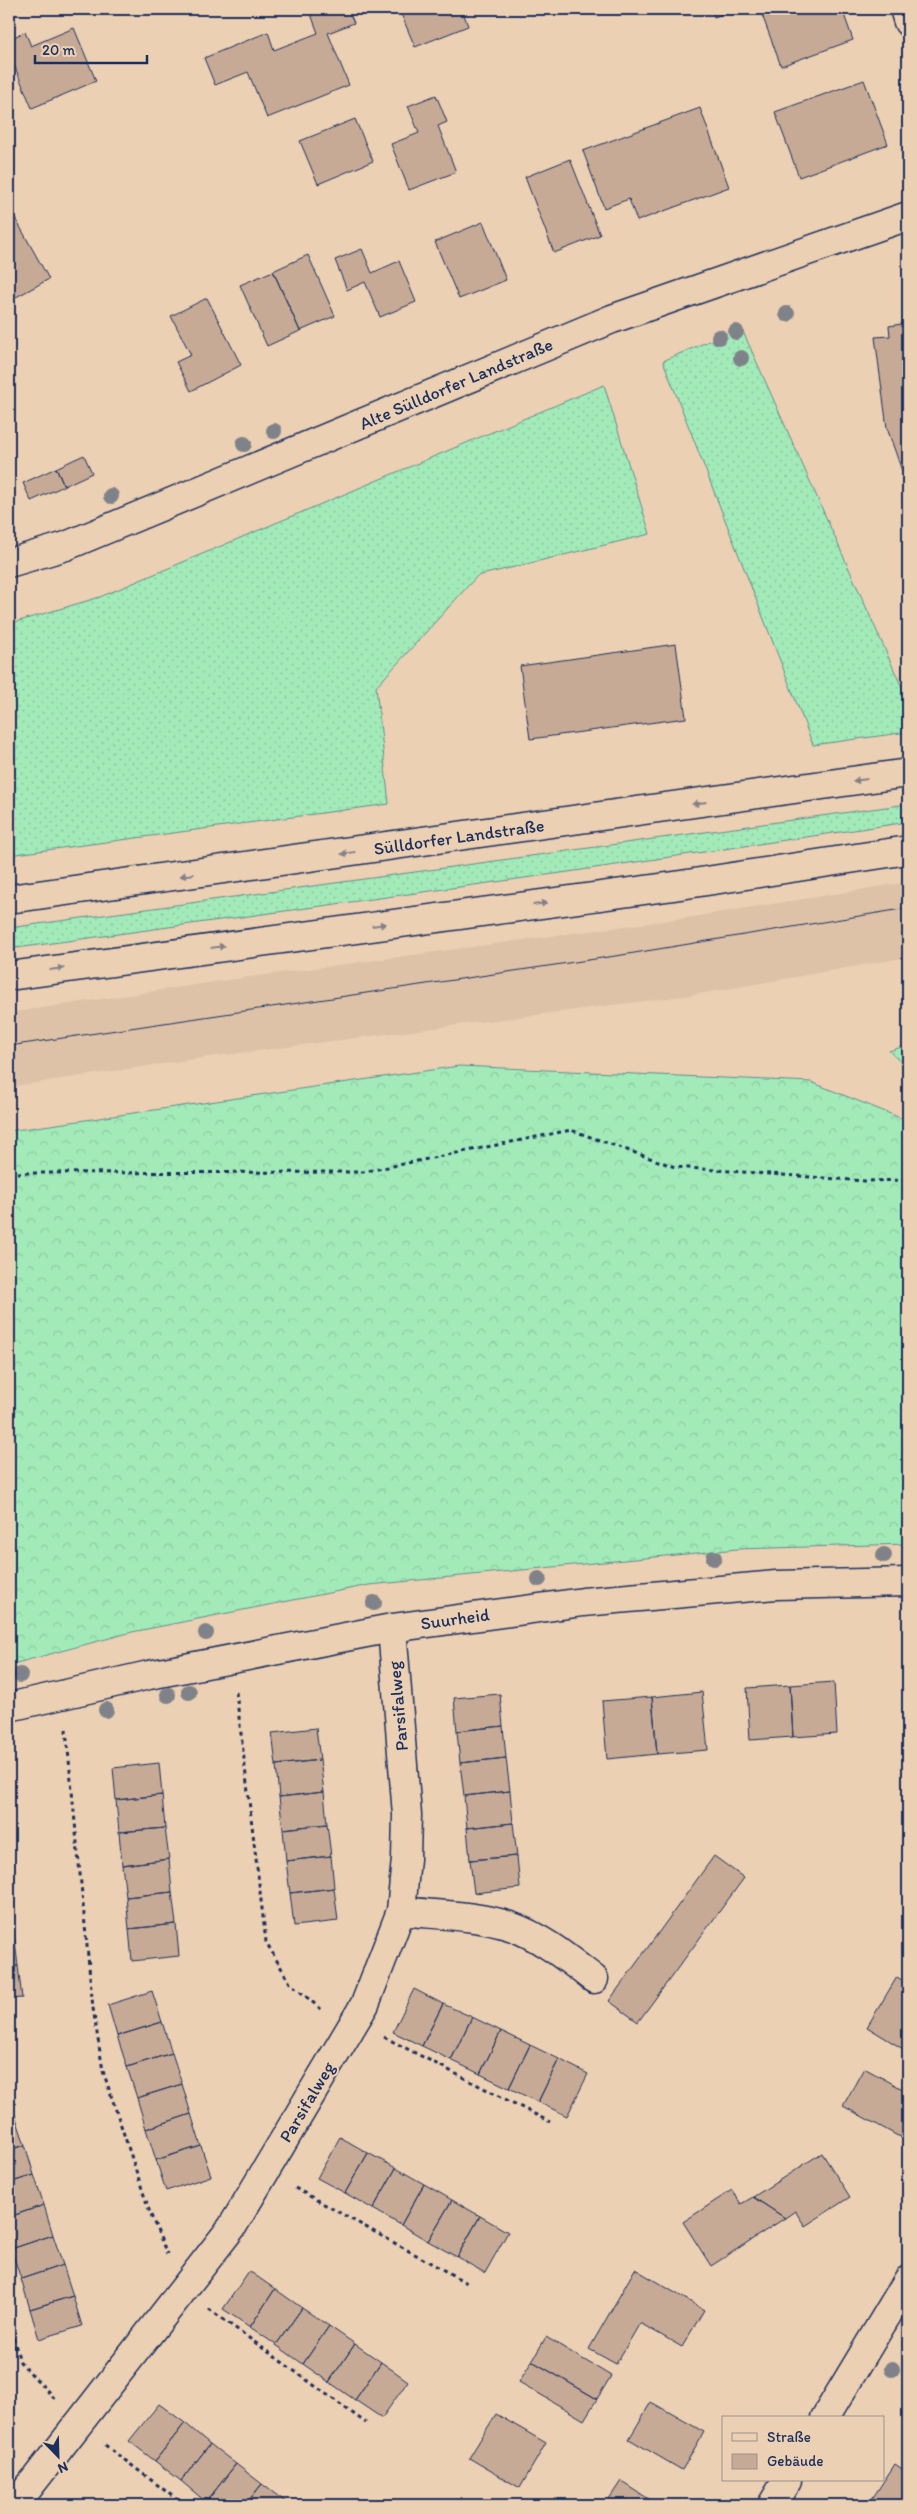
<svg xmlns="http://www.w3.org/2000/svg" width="917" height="2514" font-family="Itim,sans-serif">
<defs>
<pattern id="grass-dots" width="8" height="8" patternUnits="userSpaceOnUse" patternTransform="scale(1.25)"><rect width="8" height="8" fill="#a2ebb9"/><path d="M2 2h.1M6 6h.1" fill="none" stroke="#8bcaa1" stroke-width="1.8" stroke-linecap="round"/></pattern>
<pattern id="forest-crowns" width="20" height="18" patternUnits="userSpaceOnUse" patternTransform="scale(1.25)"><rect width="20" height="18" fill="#a2ebb9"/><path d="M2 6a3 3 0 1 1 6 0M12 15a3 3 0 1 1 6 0" fill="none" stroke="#8bcaa1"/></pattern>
</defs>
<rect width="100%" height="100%" fill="#ecd0b3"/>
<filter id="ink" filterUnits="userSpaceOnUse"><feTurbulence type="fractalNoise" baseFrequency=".02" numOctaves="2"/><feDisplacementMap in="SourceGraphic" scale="10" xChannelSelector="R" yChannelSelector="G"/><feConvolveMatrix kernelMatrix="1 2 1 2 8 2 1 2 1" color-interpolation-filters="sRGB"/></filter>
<g filter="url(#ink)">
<path fill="#ddc2a8" d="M908,882V957L699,994L201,1058L9,1087V1013L221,981L692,917Z"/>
<path fill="url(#grass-dots)" stroke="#5e8d8c" d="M741,327L908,701V732L813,745L663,361Z
M604,385L650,534L477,576L376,687L389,804L9,855V624L100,597Z
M908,804V822L561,873L9,949V928Z
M908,1045V1069L889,1051Z"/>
<path fill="url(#forest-crowns)" stroke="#5e8d8c" d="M459,1066L811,1082L908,1121V1544L737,1549L369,1585L132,1632L9,1665V1131Z"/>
<path fill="#c6aa95" stroke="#1b2f5e" d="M309,9H348L354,23L328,33L349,85L267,118L248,72L215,85L204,58L268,32L274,50L318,33Z
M399,9H462L468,26L415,47Z
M711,9H738L714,17Z
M769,9H842L853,40L781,66L761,12Z
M74,28L96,81L32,108L9,53V39L25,32L31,46Z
M864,80L888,144L799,177L775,112Z
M436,95L447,122L438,126L456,172L409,190L391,144L419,133L408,106Z
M700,108L729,187L637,221L629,199L604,208L583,151Z
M355,119L373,161L318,184L300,141Z
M570,159L600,235L554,253L525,177Z
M14,216L49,279L9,301V219Z
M483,222L506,280L459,299L435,242Z
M362,249L372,273L399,261L416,302L380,317L365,282L347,290L335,260Z
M308,255L335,316L300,331L273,271Z
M273,271L300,331L267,346L240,285Z
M207,298L241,365L191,391L176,362L191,355L171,316Z
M908,323V488L887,428L875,337L890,336L889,326Z
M84,455L92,473L64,486L56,468Z
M56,468L64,486L31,501L23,483Z
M676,644L686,718L530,739L520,666Z
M834,1682L837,1734L793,1737L790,1685Z
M790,1685L793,1737L750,1740L747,1688Z
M702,1692L708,1750L657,1754L652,1697Z
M500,1694L503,1726L457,1731L454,1698Z
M652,1697L657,1754L607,1759L602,1701Z
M503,1726L506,1758L460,1763L457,1731Z
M316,1728L320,1760L276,1765L272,1733Z
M506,1758L510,1791L464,1796L460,1763Z
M320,1760L324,1792L279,1797L276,1765Z
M159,1763L162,1795L116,1800L113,1768Z
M510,1791L513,1823L467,1828L464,1796Z
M324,1792L327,1824L283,1829L279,1797Z
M162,1795L165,1828L119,1832L116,1800Z
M513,1823L517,1856L470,1860L467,1828Z
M327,1824L331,1856L286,1861L283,1829Z
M165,1828L169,1859L122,1865L119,1832Z
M331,1856L334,1888L290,1893L286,1861Z
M517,1856L520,1888L474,1893L470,1860Z
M714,1856L744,1878L638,2022L609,2001Z
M169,1859L172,1892L126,1897L122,1865Z
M334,1888L338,1921L294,1926L290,1893Z
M172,1892L176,1924L129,1929L126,1897Z
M9,1901L14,1933L9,1934Z
M176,1924L179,1956L132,1961L129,1929Z
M14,1933L18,1966L9,1967V1934Z
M18,1966L22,1998L9,1999V1967Z
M897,1977L908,1984V2052L867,2027Z
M414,1989L443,2004L422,2046L393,2032Z
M152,1991L162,2022L117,2036L108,2005Z
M443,2004L472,2017L451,2060L422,2046Z
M472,2017L501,2031L480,2074L451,2060Z
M162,2022L172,2053L127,2067L117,2036Z
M501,2031L530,2045L509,2088L480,2074Z
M530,2045L559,2059L538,2102L509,2088Z
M172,2053L182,2084L137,2098L127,2067Z
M559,2059L588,2074L567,2116L538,2102Z
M864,2068L908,2092L907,2141L843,2106Z
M182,2084L191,2114L146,2129L137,2098Z
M9,2094L15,2115L9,2117Z
M191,2114L201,2146L156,2160L146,2129Z
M15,2115L25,2145L9,2150V2117Z
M340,2137L368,2153L345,2193L317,2178Z
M25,2145L34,2175L9,2183V2150Z
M201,2146L211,2176L166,2191L156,2160Z
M368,2153L396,2168L373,2209L345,2193Z
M822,2153L850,2197L805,2226L795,2211L785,2218L753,2197Z
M396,2168L424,2184L401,2225L373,2209Z
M34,2175L44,2205L9,2217V2183Z
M424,2184L452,2200L428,2241L401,2225Z
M732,2190L741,2204L753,2197L785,2218L711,2266L683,2222Z
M452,2200L480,2216L457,2257L428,2241Z
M44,2205L53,2235L11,2249L9,2241V2217Z
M480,2216L508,2232L485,2273L457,2257Z
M53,2235L63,2265L21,2279L11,2249Z
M63,2265L73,2296L30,2309L21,2279Z
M635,2269L704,2310L682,2347L640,2323L616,2364L589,2349Z
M249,2271L275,2289L250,2327L223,2309Z
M275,2289L302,2308L276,2345L250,2327Z
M73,2296L82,2326L39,2339L30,2309Z
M302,2308L329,2326L303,2364L276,2345Z
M329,2326L355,2344L329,2382L303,2364Z
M546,2337L611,2376L597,2399L532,2361Z
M355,2344L381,2362L355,2400L329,2382Z
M532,2361L597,2399L584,2420L519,2382Z
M381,2362L408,2381L382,2418L355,2400Z
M651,2402L704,2432L682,2470L629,2439Z
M159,2404L185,2423L155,2461L129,2441Z
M496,2414L546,2443L520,2488L469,2458Z
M185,2423L210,2444L181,2481L155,2461Z
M210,2444L236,2464L206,2502L181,2481Z
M236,2464L262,2484L245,2505H211L206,2502Z
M895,2464L908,2473V2505H868Z
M621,2481L655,2503L654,2505H605Z
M262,2484L287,2503L286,2505H245Z"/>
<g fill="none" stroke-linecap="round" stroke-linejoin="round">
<defs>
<path id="minor" d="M904,9L908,22
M9,563L66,546L612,319L908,216
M9,1707L149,1675L392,1628L583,1602L776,1585L908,1582
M401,1911C437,1915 476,1915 510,1926C542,1937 568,1959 594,1979
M825,2418L908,2280
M15,2505L232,2227L365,2004L401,1911L406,1859L407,1815L392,1628
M772,2505L787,2480"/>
<path id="highway" d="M9,899L908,773
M9,976L674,886L908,850"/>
</defs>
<use href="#minor" stroke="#1b2f5e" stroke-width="31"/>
<use href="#highway" stroke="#1b2f5e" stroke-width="31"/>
<path stroke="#1b2f5e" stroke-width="3" stroke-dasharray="4 4" stroke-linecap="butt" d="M9,1173L363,1172L571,1130L675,1167L865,1181L908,1180
M236,1692L266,1942L290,1983L322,2010
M66,1729L93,2008L103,2071L150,2213L167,2254
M384,2037L550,2122
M295,2188L467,2283
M209,2309L366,2423
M9,2322L20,2362L55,2399
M105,2445L184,2505"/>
<use href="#minor" stroke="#ecd0b3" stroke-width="28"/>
<use href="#highway" stroke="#ecd0b3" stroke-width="28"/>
<path stroke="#1b2f5e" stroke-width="1" d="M9,1046L622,955L908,908"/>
</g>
<g fill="#808289">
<circle cx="787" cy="314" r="8"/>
<circle cx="736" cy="332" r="8"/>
<circle cx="719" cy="337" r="8"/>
<circle cx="741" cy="358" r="8"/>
<circle cx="274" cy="431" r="8"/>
<circle cx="244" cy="444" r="8"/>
<circle cx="111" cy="496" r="8"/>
<circle cx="884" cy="1555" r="8"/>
<circle cx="714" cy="1558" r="8"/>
<circle cx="539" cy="1579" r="8"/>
<circle cx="374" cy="1603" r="8"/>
<circle cx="206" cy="1633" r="8"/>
<circle cx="20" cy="1675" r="8"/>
<circle cx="189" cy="1692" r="8"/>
<circle cx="168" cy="1695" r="8"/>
<circle cx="106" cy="1710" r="8"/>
<circle cx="892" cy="2369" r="8"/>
</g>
<defs><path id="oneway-solid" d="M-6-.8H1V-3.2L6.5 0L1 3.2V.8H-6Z" transform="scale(1.25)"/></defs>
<g fill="#848088">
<use href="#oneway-solid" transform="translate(860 780) rotate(172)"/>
<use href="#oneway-solid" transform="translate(699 803) rotate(172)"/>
<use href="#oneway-solid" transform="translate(348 853) rotate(172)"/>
<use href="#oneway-solid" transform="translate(187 875) rotate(172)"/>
<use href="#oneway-solid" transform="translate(540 904) rotate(-8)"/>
<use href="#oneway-solid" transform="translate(379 925) rotate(-8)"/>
<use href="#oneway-solid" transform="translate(218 947) rotate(-8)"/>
<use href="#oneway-solid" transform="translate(57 969) rotate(-8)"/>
</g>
</g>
<g text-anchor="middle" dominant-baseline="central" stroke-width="4" stroke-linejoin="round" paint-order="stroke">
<g font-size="18" fill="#1b2f5e" stroke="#ecd0b3">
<text transform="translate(456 384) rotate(-23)">Alte Sülldorfer Landstraße</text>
<text transform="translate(459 837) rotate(-8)">Sülldorfer Landstraße</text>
<text transform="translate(455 1619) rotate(-8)">Suurheid</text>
<text transform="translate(398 1706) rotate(-95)">Parsifalweg</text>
<text transform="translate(307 2102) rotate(-59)">Parsifalweg</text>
</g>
</g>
<rect width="917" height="2514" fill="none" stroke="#ecd0b3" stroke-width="30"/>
<rect x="15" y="15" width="887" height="2484" fill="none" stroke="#1b2f5e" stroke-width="2" filter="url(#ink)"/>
<rect x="722" y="2416" width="162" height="65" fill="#ecd0b3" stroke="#989091"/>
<rect x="732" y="2433" width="25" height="8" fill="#ecd0b3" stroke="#989091"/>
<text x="767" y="2442" font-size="15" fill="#1b2f5e">Straße</text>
<rect x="732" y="2454" width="25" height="15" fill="#c6aa95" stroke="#989091"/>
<text x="767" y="2466" font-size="15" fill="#1b2f5e">Gebäude</text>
<g transform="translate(58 2456) rotate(157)" stroke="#ecd0b3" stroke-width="4" paint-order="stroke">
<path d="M0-4L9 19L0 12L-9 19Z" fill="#1b2f5e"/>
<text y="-8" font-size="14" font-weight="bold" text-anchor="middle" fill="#1b2f5e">N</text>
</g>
<path d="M35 55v8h112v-8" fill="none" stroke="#1b2f5e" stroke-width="2.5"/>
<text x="42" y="55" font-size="15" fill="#1b2f5e" stroke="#ecd0b3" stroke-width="4" paint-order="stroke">20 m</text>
</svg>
